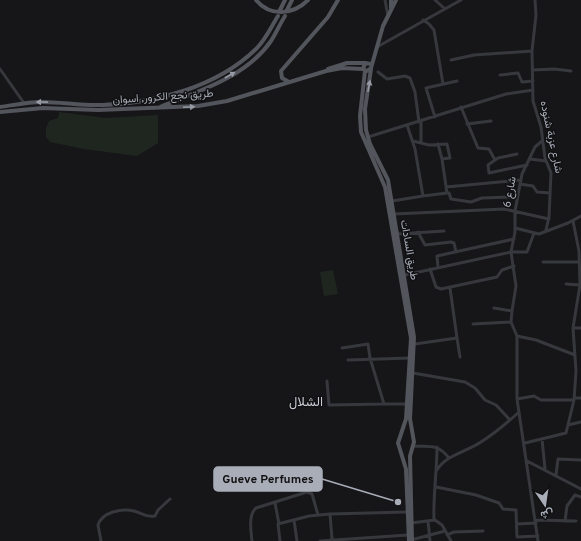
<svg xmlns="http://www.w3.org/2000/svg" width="581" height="541" font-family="Overpass,Vazirmatn,sans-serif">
<rect width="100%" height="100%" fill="#161618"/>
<path fill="#1e261f" d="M59,112L106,118L158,115V143L137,156L84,149L50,142L46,137V128L49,121L58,118Z
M333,270L338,294L324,296L320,272Z"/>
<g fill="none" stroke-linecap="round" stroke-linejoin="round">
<path stroke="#37383d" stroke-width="3" d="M385,0L388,16
M435,0L444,8
M535,0L536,15L532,51L533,101L541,127L545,158L551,173L549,217L546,230
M423,20L429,24L434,30L443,84
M377,47L461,0
M451,60L474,55L532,51
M0,69L24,103
M533,70L554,69L571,71
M378,72L387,79L405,76L410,78L415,92L419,122
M500,75L518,73L522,82L533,81
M461,107L478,148L489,149L495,160
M435,117L426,88L457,81
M421,121V142
M467,124L491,121
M368,137L506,94L533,90
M413,141L429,145L447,144L450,158L442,159
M438,144L442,159L447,193H449L451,199L471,202L482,198L511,197
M517,154L498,158L488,165L489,173L527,165
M530,159L546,161
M520,184L533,186L537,192L550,193
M446,187L521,180
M423,196L447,193
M392,201L423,196L415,149L407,125
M394,214L504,209L549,219
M515,228L539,234L568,223L581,216
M418,232L425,245L451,242L454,243L456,252
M397,234L444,231
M543,262H580
M438,268L437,256L514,239
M430,269L436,287L441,289L497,277L502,270L514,266
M405,275L511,252H527L534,233
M566,284L580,285
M450,288L457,338
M494,308L512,311L516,286L511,252L515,232V211L522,174L535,147L542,141
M511,322L517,336V399L538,541
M473,324L511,322L512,311
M573,328H581
M517,336L536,340L575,355
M415,344L457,338L460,357
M342,348L368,344L370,358L384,404H407
M348,360L411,358
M413,373L465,382L475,388L485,400L496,405L510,420
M327,381L329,405L384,404
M575,398H581
M517,399L534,396L541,400H574
M568,425L581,422
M542,439L545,469
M525,443L566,433L574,400L576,371L573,328L580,285L579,251L573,221
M413,446C430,447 437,443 449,458
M527,461L581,489
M437,470C446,455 466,452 481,442C495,433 507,423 519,412
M556,475L558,459L581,460
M436,487L476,495L499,503L503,509L516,510L517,537L538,536
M275,503L279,524
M330,514L332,539
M294,520L297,541
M434,520C433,495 437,472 437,447
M536,520L576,521
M428,521L430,541
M565,521L567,506L575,495L581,497
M411,523L435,520L442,525L451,541
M517,524L536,523
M447,535L454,532L483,531
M411,540L445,531
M101,541L98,525C102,512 122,508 134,511C142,513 146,518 155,516L158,510L170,499
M252,541C251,531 248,515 256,508L307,492L312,494L318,515
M280,541L278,524L309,516L330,514L407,512
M320,541L408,535"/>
<path stroke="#53555c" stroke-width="4" d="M256,0C270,17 293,15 308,0
M391,8V0
M280,10L285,0
M287,10L292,0
M371,64L365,63L363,69L367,71L371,68L383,26L396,0
M328,69L347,63H364
M371,69L365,109L366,130L370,144L388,180L414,337L410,419L414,442L410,456L412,541
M365,71L360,116L361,132L385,187L411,338L406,419L398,443L406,469L409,541
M289,82L282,78L281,71L328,17L338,0
M0,107C14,105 28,102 42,102C62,102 82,106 103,105C156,103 217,87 256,49C266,39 271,27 278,16
M160,107C199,91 246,77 271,41C276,33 280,24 285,16
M0,112L43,108L98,110L198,106L227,101L326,71L342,68L363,69"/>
</g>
<defs><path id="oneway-solid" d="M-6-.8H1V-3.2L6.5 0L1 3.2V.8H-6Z"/></defs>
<g fill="#979ba6">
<use href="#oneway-solid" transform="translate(230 75) rotate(-30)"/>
<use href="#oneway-solid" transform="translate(369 86) rotate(-79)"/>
<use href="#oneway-solid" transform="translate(42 102) rotate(-179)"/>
<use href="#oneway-solid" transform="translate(189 107) rotate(-3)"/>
</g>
<g text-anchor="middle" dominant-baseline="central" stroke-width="3" stroke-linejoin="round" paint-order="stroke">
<g font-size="11" fill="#a8adb8" stroke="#111113">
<text transform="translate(163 97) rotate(-4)">طريق نجع الكرور, اسوان</text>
<text transform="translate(551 137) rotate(78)">شارع عزبة شنوده</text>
<text transform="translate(510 192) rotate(-79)">شارع 6</text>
<text transform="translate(409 250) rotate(80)">طريق السادات</text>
</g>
<g font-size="13" fill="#c9ccd4" stroke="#111113">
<text x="306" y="403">الشلال</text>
</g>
</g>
<path fill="none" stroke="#a8adb8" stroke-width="1.5" d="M398 502L322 479"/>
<circle fill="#a8adb8" stroke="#111113" stroke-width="1.5" cx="398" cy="502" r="4"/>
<rect fill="#a8adb8" stroke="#a8adb8" stroke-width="1.5" x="214" y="467" width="108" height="24" rx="4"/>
<g font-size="12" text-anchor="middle" font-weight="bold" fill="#111">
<text x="268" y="483">Gueve Perfumes</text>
</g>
<g transform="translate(545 505) rotate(167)" stroke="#111113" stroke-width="3" paint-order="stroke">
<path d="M0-3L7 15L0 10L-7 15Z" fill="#a8adb8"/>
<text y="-6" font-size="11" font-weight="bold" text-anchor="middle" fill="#a8adb8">ش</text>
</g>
</svg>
